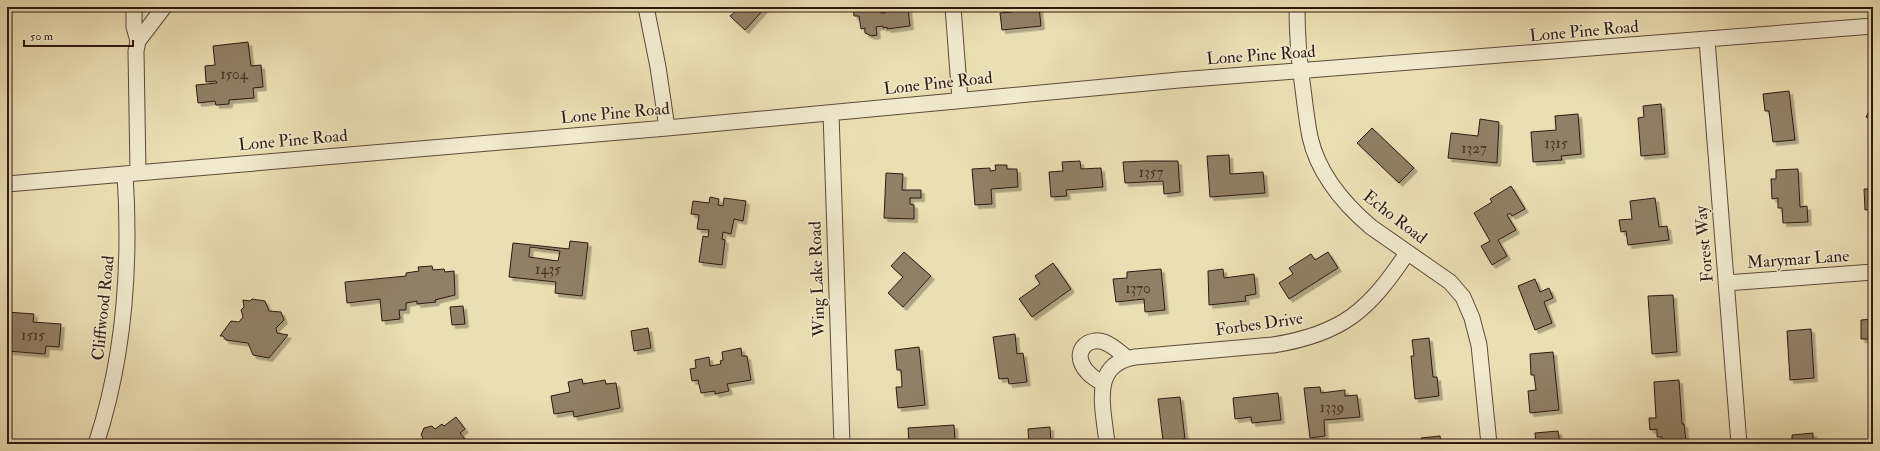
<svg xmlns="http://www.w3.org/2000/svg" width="1880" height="451" font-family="'IM FELL Double Pica',serif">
<defs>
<filter id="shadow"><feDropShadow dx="3.5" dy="3.5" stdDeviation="0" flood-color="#0004"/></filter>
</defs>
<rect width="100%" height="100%" fill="#eadfb3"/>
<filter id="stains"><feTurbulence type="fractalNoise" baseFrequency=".005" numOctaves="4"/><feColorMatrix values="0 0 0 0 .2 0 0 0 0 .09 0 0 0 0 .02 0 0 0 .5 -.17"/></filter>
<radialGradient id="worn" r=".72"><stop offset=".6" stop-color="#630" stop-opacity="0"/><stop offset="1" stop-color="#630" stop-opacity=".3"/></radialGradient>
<path fill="#908065" stroke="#2f1910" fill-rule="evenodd" filter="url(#shadow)" d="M730,7H766L745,30L730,16L735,12Z
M853,7H881V13H885V11L908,8L910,26L887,29V27L883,28V26L876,27L877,35L872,36L865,33V28L861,29L859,16H854Z
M1011,7H1039L1041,26L1002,30L1000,13L1012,12Z
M248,42L251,66L261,65L263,87L253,88L254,98L229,100V104L216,105L215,101L198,103L196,85L217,83L216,81L206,82L205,66L215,65L213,46Z
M1789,91L1795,140L1773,142L1769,111H1765L1763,94Z
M1661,104L1665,154L1641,156L1638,118L1644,117L1643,106Z
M1873,104V120L1866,117Z
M1578,114L1581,154L1561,156L1562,160L1533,162L1531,132L1556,130L1555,116Z
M1480,119L1499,122L1497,163L1448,158L1451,133L1478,136Z
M1372,128L1414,168L1399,183L1357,143Z
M1229,155L1230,174L1263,172L1265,193L1210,197L1207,156Z
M1080,161L1081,169L1101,168L1103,187L1066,190L1067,196L1051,197L1049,172L1063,171L1062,162Z
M1145,161H1178L1180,192L1164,194L1163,181L1125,183L1123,162Z
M995,165H1007V169H1017L1018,187L991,189L992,204L975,205L972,169L990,168V171L996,170Z
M1798,169L1800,207L1807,206L1808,222L1783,223L1782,208H1778V198L1772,199L1771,179H1776V170Z
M886,173L903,174L902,190H921V198H910V204L914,205V219L884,218Z
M1511,186L1525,209L1512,216L1510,213L1507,215L1516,230L1498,240L1507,256L1492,265L1481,246L1490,241L1474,213L1492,202L1490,199Z
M1864,189H1873V209L1865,210Z
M710,197L719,199L718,205L723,206L724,198L746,201L743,221L734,219L731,234L723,232L722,239L725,240L722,265L699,262L703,236L708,237L709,230L697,229L699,215L691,214L693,201L709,203Z
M1655,198L1659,227L1667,226L1669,240L1628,245L1626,231L1621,232L1619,220L1632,219L1630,201Z
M570,241L588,243L582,296L555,293L556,282L509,277L513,243L569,249ZM530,247L560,251L558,261L529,257Z
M904,252L931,276L903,307L888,293L903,277L891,266Z
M1328,252L1338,268L1289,299L1279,283L1293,274L1289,268L1311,254L1315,260Z
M1053,263L1071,289L1032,317L1019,299L1040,284L1035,276Z
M432,266L433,270L444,269L445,272L454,271L455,295L435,300L436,302L417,304V301L406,303V310H399L400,319L382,321L380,299L347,303L345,282L406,276V273L419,271L418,267Z
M1161,269L1165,310L1145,312L1144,299L1116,302L1113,279L1127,278V272Z
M1223,269L1224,278L1254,274L1256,294L1245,296L1246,301L1209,305L1208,271Z
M1535,279L1540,292L1549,288L1553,298L1544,302L1552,323L1535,330L1518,286Z
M1673,295L1677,352L1652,354L1648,296Z
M252,299L265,301L269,311L281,312L284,320L276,328L277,333L288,335L269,358L253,355L248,343L226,340L223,336H220L231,321L239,322L243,317L241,310L244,307L243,300L250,301Z
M463,306L465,324L452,325L450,307Z
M7,312L34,314L33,322L61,324L59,347L46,346L45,354L7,351Z
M1873,319V372H1872L1870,339H1861V320Z
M648,328L651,348L634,351L631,331Z
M1811,329L1814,378L1790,380L1787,331Z
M1015,334L1017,354L1023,353L1027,382L1009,384L1008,378L999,379L993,337Z
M1429,338L1433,377H1437L1439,396L1415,399L1411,356H1414L1412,340Z
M919,347L925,405L898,408L896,387H902L901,370H897L895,350Z
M741,348L742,356H747L751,380L727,384L729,391L715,394V391L701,393L698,380L692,381L690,369L696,368L695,360L709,357L710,366L721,364L720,361L723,360L722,352Z
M1553,352L1559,410L1530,413L1528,391L1536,390L1534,375H1531L1530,354Z
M582,379L583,384L605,380L606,384L616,383L620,408L574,417L573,411L554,414L551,396L570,392L568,382Z
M1679,380L1682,424H1684L1686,442L1663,444L1662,437H1657V429L1650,430L1649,418H1656L1654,382Z
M1320,387L1321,393L1345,390V396L1357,395L1360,417L1324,420L1325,436L1310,438L1304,388Z
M1278,393L1281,420L1252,423L1251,417L1235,419L1233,398Z
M1180,397L1185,439H1182L1183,444H1166L1165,441H1163L1158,399Z
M456,417L465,429L460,433L469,444H415L423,438L421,435L424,428L432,426L435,429L442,424L444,426Z
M954,425L955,441L909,444L908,428Z
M1050,427L1051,444H1029L1028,429Z
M1558,431L1560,444H1536L1535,433Z
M1813,433V444H1792V435Z
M1440,436L1441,444H1422L1421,438Z"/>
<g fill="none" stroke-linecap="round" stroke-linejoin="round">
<defs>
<path id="minor" d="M134,7V27L138,41
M646,7L658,67L667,128
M953,7L960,100
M1297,7C1297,35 1299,62 1303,89C1305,105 1307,122 1310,137C1318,173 1344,204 1371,227L1450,282L1463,297L1472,318L1479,345L1489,444
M1707,40L1739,444
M831,113L842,444
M138,173L136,51L138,41L164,7
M7,184L667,128L1179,80L1873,26
M1726,283L1873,272
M1102,383C1094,378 1086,373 1082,364C1075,349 1089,337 1104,342C1112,345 1120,352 1127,358
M96,444C125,356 131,266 125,174
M1107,444C1104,410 1089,364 1135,357L1273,345C1343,334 1369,310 1407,253"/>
</defs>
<use href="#minor" stroke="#5e4a39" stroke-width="17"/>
<use href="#minor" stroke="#f1eace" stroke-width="15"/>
</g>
<g text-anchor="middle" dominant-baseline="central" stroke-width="3" stroke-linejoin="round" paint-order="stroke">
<g font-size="15" fill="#473325">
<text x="234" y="74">1504</text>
<text x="1556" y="143">1315</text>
<text x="1474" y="148">1327</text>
<text x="1151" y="172">1357</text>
<text x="548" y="269">1435</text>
<text x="1138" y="288">1370</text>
<text x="33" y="335">1515</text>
<text x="1332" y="407">1339</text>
</g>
<g font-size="17" fill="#2f1910" stroke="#f1eace">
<text transform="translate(1584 31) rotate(-5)">Lone Pine Road</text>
<text transform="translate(1261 55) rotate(-4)">Lone Pine Road</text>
<text transform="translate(938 83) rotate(-6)">Lone Pine Road</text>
<text transform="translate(615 113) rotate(-5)">Lone Pine Road</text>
<text transform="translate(293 140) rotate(-5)">Lone Pine Road</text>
<text transform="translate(1395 217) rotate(38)">Echo Road</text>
<text transform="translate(1704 244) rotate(-95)">Forest Way</text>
<text transform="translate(1798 259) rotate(-4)">Marymar Lane</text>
<text transform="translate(817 279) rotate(-92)">Wing Lake Road</text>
<text transform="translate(103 308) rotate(-84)">Cliffwood Road</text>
<text transform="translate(1259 324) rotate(-8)">Forbes Drive</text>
</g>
</g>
<rect width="1880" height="451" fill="none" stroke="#eadfb3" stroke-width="24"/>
<rect x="8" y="8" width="1864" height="435" fill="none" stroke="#2f1910" stroke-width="2"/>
<rect x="12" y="12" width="1856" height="427" fill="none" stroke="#2f1910"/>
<path d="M24 40v6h109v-6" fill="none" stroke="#2f1910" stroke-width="2"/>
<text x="30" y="40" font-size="12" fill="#2f1910" stroke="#f1eace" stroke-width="3" paint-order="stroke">50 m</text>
<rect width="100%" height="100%" filter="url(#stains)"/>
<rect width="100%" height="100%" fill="url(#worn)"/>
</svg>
